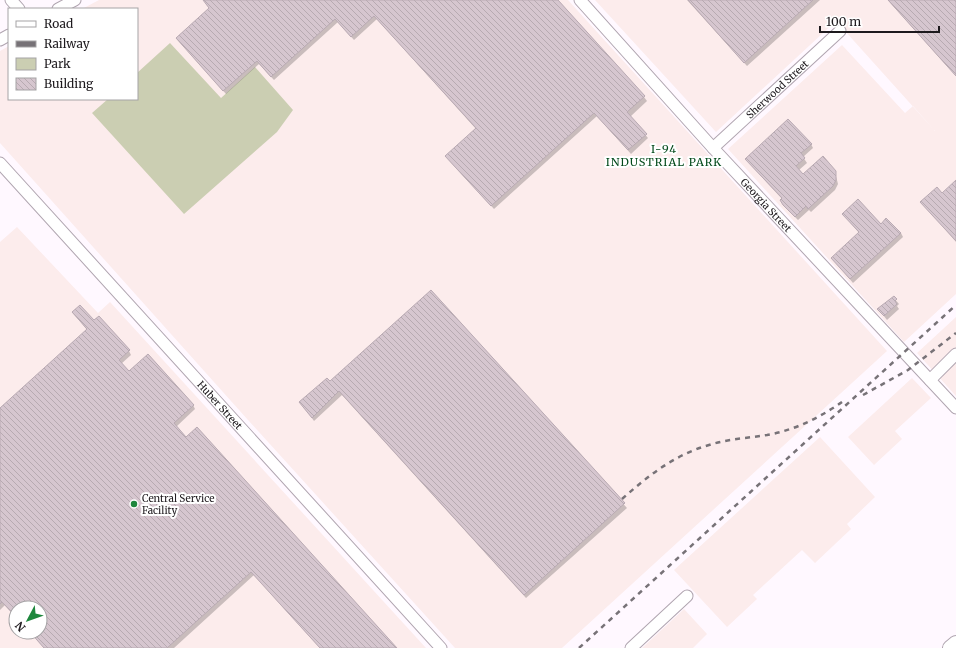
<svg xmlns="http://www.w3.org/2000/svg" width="956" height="648" font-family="Merriweather,serif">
<defs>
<pattern id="building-back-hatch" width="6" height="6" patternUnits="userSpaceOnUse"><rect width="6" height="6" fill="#d6c6cf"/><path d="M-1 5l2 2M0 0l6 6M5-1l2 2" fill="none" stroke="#b7aab1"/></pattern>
</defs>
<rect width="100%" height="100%" fill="#fff8ff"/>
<path fill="#fcecec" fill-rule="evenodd" d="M99,0H568L887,351L562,648H455L248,420L0,143V51L9,46V99H137V9H82Z
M595,0H956V294L904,342L728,149L842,45L905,113L913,106L935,131L836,21L716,132Z
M17,227L98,313L110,302L426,648H0V242ZM16,608H40V632H16Z
M956,317V396L917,353Z
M912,378L931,398L895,431L902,439L874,465L848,437Z
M820,437L875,497L847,524L851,529L815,563L802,550L753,595L757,599L727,627L674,570Z
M684,609L707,634L693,648H642Z"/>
<path fill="#cbceb2" d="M170,43L221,98L255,67L293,110L277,132L184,214L92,113L108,99H137V73Z"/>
<path fill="#0003" d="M204,0H557L644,97L647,101L630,117L648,138L631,154L597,116L494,209L449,160L476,129L377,19L354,40L338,22L274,80L259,64L226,94L177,39L210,9Z
M687,0H820L747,66Z
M888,0H956V76Z
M811,144L813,148L803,157L807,163L799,170L803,175L835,172L838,184L835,190L811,212L809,210L798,220L787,209L782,199L749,163Z
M956,182V242L922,202L942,195Z
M843,214L901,233L903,237L853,283L832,258L859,233Z
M431,291L627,508L526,598L342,395L314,421L303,406Z
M893,297L899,304L897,306L899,309L887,320L879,310Z
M73,312L94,322L129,351L131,355L121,364L129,372L193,405L195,409L176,427L396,648H320L254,575L174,648H44L30,632H40V608H16V617L5,605L0,610V409L87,330Z"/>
<path fill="url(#building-back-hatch)" stroke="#b9aab3" d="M203,0H558L645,96L627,112L647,134L628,150L594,113L491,206L445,156L476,128L374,16L351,37L335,19L271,77L257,61L223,91L176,38L209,8Z
M688,0H813L744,63Z
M888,0H956V76Z
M788,119L812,144L801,153L805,158L796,166L803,174L823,156L836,171V180L833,186L808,209L806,206L795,217L783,205L780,200L782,198L745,159Z
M956,180V241L920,202L937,187L942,193Z
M858,199L881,224L886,218L901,233L850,279L831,258L859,232L842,214Z
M431,290L625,503L524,595L339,391L312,418L299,402L327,378L330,381Z
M894,296L897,299L895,301L897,304L884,316L877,309Z
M80,305L94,320L99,316L130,350L119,360L129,371L148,354L194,405L174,423L186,437L197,427L397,648H320L251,572L167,648H44L30,632H40V608H16V617L2,602L0,604V408L87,329L72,312Z"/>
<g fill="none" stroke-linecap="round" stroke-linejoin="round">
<defs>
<g id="minor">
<path d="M11,0L19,9"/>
<path id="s1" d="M580,0L713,148L956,408"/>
<path d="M58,9L75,0"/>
<path d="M0,40L9,35"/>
<path id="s2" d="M713,148L840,31"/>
<path id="s3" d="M0,163L441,648"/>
<path d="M930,380L956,354"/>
<path d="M631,648L687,596"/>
</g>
<path id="major" d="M950,648L956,643"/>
</defs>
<use href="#minor" stroke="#b0a5b0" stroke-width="13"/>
<use href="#major" stroke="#b0a5b0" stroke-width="16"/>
<use href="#minor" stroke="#fff" stroke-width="11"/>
<use href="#major" stroke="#fff" stroke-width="14"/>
<path stroke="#777277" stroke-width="2.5" stroke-dasharray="5 5" stroke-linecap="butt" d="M863,395L908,370L956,333
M622,499C648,476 674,455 709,445C728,439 748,438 767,435C795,430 819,418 842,402
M579,648L956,305"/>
</g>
<circle fill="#1e873d" stroke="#fff" stroke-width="1.5" cx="134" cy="504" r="4"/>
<g text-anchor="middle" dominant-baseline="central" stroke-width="4" stroke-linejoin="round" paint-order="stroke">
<g font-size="10" fill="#1d191d" stroke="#fff">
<text stroke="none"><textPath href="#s2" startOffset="87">Sherwood Street</textPath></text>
<text stroke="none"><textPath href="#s1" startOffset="277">Georgia Street</textPath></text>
<text stroke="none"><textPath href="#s3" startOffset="327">Huber Street</textPath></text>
</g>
<g font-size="10" fill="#1d191d" stroke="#fff" text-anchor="start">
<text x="142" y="498">Central Service<tspan x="142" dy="12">Facility</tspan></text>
</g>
<g font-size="11" letter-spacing="1" fill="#02491a" stroke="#fff">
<text x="664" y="149">I-94<tspan x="664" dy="13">INDUSTRIAL PARK</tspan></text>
</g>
</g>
<rect x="8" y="8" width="130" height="92" fill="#ffffff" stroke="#a5a3a5"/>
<rect x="16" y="21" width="20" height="6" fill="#ffffff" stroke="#a5a3a5"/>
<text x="44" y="28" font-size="12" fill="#1d191d">Road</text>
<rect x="16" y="41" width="20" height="6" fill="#777277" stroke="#a5a3a5"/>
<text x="44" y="48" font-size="12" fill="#1d191d">Railway</text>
<rect x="16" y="58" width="20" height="12" fill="#cbceb2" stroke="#a5a3a5"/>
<text x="44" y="68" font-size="12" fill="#1d191d">Park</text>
<rect x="16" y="78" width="20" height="12" fill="url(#building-back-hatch)" stroke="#a5a3a5"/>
<text x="44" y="88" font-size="12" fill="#1d191d">Building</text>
<g transform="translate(28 620) rotate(229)"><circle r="19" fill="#ffffff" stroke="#a5a3a5"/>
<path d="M0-3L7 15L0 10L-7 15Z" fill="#1e873d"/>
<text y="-6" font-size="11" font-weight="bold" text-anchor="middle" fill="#1d191d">N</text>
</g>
<path d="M820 26v6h119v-6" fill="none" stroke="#1d191d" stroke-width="2"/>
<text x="826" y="26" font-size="12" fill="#1d191d" stroke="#ffffff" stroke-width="3" paint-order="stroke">100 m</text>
</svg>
